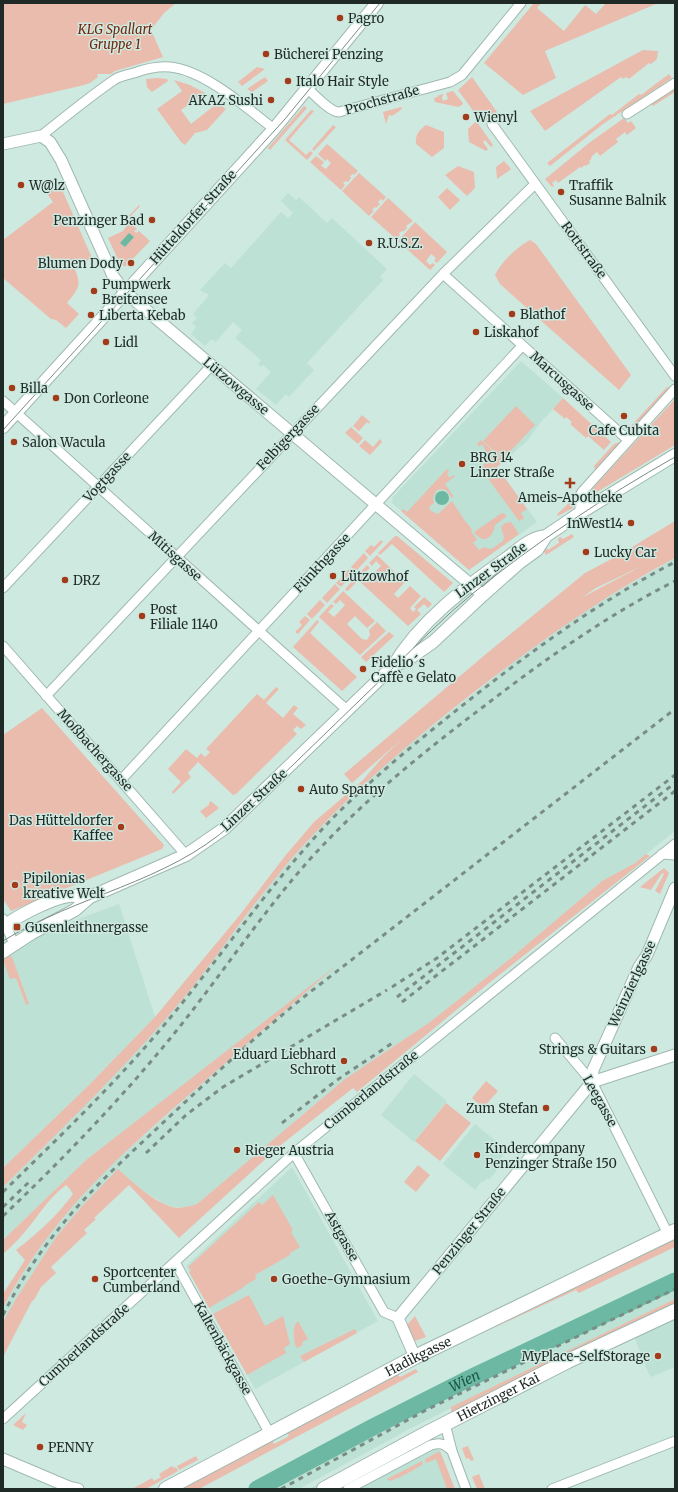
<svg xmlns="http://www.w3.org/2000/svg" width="678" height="1492" font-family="Merriweather,serif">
<rect width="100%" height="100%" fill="#cee9e0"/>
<path fill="#bde1d4" d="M288,193L296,200L299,197L327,223L332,218L387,269L380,277L383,280L307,363L314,370L289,397L286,394L276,405L256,389L271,372L263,365L261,367L258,364L261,360L235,338L242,330L233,322L216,342L211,339L205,346L191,334L196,327L192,323L197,318L193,314L209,295L200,290L225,263L231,268L281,212L288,218L293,213L281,201Z
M521,361L563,398L540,423L527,441L497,467L537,522L469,570L391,502L393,500L392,498Z
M675,558V831L635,863L602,881L511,958L430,1022L345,1079L197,1204L186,1207H174L165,1204L145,1192L118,1170L83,1205L56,1237L30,1277L3,1322V1308L24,1271L44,1241L83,1194L113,1163L179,1104L329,972L86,1160L3,1240V1187L47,1144L168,1016L196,983L273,880L314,834L357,791L402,750L521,656L587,609Z
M119,904L155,1017L87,1087L3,1168V956L30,937Z
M414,1074L447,1101L414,1142L381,1115Z
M475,1124L507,1150L498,1163L500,1166L489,1180L487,1178L484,1182L482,1181L475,1190L443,1164Z
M292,1167L378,1321L255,1389L186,1266Z
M675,1285V1299L415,1426L299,1489H273L450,1394Z
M675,1304V1367L651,1377L648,1372L630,1326Z
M426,1427L440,1452L454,1489H309Z"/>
<path fill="#eabcae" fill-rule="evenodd" d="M3,3H176L164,13L151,30L163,57L115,71L111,74H97L98,77L90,83L84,85L3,104Z
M534,3H541L537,8L564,31L585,5L596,14L606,3L656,4L545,51L556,78L523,95L484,63Z
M643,50L658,51L657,59L651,64L649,63L629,79L626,77L623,79L621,77L545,131L530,111Z
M257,67L265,69L242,86L238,82Z
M669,74L672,78L603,124L550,166L547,163L610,114L612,115L639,94L641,95Z
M265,77L268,81L252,92L247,89Z
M472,77L497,112L482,123L458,90Z
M158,78L167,79L168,81L152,92L147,87L146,79Z
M174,80L190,85L205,93L181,110L191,124L215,105L208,95L226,109L207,130L195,133L185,145L181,142L157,109L182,91Z
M675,86V92L653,106L651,104L671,92V88Z
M453,91L463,103L462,105L458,107L435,102L434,98L438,97L437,96L443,94V96L442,97L443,101L448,99L446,93Z
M304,106L307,108L270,150L268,148Z
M401,107L402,109L392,116L389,115L386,124L383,112Z
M311,110L314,111L289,140L306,155L310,151L313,153L307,160L285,140Z
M624,118L628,123L631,121L636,128L627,135L625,132L616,139L618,142L600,156L597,152L591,157L592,158L589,161L590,163L586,166L585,165L581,168L580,167L558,183L556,180L552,183L554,186L552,187L545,179L589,143Z
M475,122H477L493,145L491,147L485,140L483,142L488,149L486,151L469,142L468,129Z
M333,125L336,127L314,151L312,149Z
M426,125L444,132V148L432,157L416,144C415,135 419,130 426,125Z
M327,144L358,171L354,175L353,174L350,176L351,178L348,182L346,181L343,183L345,185L341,190L310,162L316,156L324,162L321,166L326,169L331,163L327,159L325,161L318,154Z
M504,161L511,169L510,170L497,179L496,167Z
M458,166L474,172L475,188L467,196L445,175Z
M359,173L386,197L383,201L381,199L378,202L380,204L376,208L375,207L372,210L374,211L369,216L342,191Z
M57,178L92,258L74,267C82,285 79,288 67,303L79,314L66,328L56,320L51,319L3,278V240L53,202L43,188Z
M447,188L460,200L450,210L438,197Z
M388,198L413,221L406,226L407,228L403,232L402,231L399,233L400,235L396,239L371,217Z
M139,205L140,206L129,218L137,223L134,226L137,229L134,231L136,233L139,231L150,241L126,266H121L108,238L123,231L130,221L127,218Z
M415,222L447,252L437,263L434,261L436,258L431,254L426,261L430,265L433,263L435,265L430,270L398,241Z
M530,240L536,244L631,375L619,390L500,284L495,275C502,261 517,247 530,240Z
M668,387L671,389L632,430L631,429V426L666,388Z
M563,398L611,442L604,450L588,436L586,438L570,424L572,422L566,417L565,419L553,409Z
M675,399V445L597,492V494L590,499L585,498V494L588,490H591Z
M516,406L535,425L503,459L483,441Z
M362,415L370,422L369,424L367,422L359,431L353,426Z
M351,427L363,438L358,444L345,433Z
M380,439L382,442L370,455L359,446L365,440L373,447Z
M481,440L504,461L497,467L527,509L521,513L524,518L519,521L481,469C487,461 488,452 482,444L479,447L477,444Z
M620,442L619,446L615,451L614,450L595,470L594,466L614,444Z
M447,469L449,471L447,474L450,478L453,475L455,476L445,484L454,497L452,498L446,490L440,489L436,491L433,498L434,503L429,507L431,511L438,514L452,501L465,521L472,529L471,531L477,540L473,543L479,550L484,547L489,549L493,548L503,541L504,537L501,527L505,523L511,522L519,534L469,570L401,511L403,509L407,512Z
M578,488L580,490L575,497L573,508L558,516L557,514L566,506Z
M502,513L506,515V517L495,525C493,538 483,545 474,532Z
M675,521V558C603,596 538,643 474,692C418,736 363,782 314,834C300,849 286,864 274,880C246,913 222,950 195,984C137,1056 69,1122 3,1187V1168L87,1087L155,1017L239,916L285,856L314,822L362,781L382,758L403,738L352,783L344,774L486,654L585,573L619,555ZM644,565L581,598L596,588Z
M572,534L574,537L546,555L543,550L546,548L548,550L559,543L558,539L560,537L563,539Z
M395,536H397L453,583L444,592L392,544L380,555L378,553Z
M381,540L383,542L370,556L365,551L371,545L374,547Z
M364,553L368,558L356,571L351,567Z
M377,555L405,582L394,594L398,598L410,586L421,596L410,608L413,612L416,609L414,607L424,597L432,604L428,608L424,604L417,610L421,614L408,626L358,580L349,590L347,591L345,589L367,565L370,568L364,573L369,578L381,566L376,561L372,566L369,563Z
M349,569L354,573L341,587L336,583Z
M335,584L340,589L327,603L322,598Z
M343,591L375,621L367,628L355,616L347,624L362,639L367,640L370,635L369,630L377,622L386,631L360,655L319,617L331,604L334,606L328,612L334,617L345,605L340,600L336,604L333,602Z
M320,600L325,605L312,619L307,614Z
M305,616L310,620L298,634L295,632L302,625L299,622Z
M317,620L319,622L310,633L357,677L342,691L293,647Z
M389,632L394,636L366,662L361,657Z
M276,687L279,689L266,703L283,718L294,705L298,708L293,714L306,725L301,729L297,726L293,730L297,734L236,794L233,795L198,762L188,773L191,777L173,794L172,792L181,782L168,769L186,749L197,758L201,753L205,757L210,752L206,749L257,694L264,700Z
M42,708L164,845L162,849L11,911L3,899V735Z
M211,801L219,808L206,818L200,811L209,805V803Z
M646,854L650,856L489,983L357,1092L353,1088L282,1144L179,1238L129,1185L94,1218L96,1219L84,1230L87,1233L51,1267L56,1273L41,1287L34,1300L32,1301L7,1349L3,1358V1322L16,1299L56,1237L83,1205L118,1169C134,1183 152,1201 172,1207C180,1209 190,1206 197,1204L345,1079L430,1022L511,958L602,881L635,863Z
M664,868L669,873L660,894L655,891L664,874L662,873L651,890L640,887Z
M9,955L12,957L29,1004L26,1005L16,978L10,979L3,960Z
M337,965C291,1005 245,1046 198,1087C122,1153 50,1216 3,1308V1294L25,1260L16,1250C37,1234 57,1216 73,1194L69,1188L66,1185C47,1199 38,1217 23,1234C17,1241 10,1248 3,1254V1240L86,1160Z
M486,1081L498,1091L483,1108L472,1098Z
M446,1103L471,1123L440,1161L415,1141Z
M418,1165L430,1175L416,1192L404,1182Z
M273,1195L293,1230L291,1232L300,1247L290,1253V1255L255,1275L256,1279L244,1286V1287L209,1308L189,1272L191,1270L188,1267L259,1202L262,1205Z
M675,1238V1247L579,1293L576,1290L445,1350V1348Z
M249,1295L265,1326L283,1316L290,1344L284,1348L286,1353L247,1375L213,1314Z
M675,1299V1304L451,1415V1407Z
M415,1316L426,1337L415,1341L407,1325Z
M298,1321L308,1339L302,1342L303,1345L296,1348C294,1340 291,1327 298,1321Z
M355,1329L357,1333L304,1362L300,1356Z
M416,1369L418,1372L199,1489H182L272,1440L274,1444L289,1436L287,1432L397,1373L400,1377Z
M26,1413L22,1422L27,1425L23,1430L13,1425Z
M468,1446L474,1460L471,1461L469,1458L466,1459L462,1448Z
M440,1451L455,1489H447L436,1459L426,1463L425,1459Z
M196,1456L198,1460L179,1470L177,1466Z
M422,1461L423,1464C413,1471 401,1477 390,1481L387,1479Z
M172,1466L174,1468L176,1467L178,1471L146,1489H135L134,1488L152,1478L154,1481L161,1477L159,1474Z
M479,1474L485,1489H477L472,1477Z"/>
<path fill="#6cb8a2" d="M129,233L134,237L125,247L120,243Z
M435 498a7 7 0 1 1 14 0a7 7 0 1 1-14 0Z"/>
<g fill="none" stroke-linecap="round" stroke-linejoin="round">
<path stroke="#6cb8a2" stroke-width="17" id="s1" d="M257,1489L373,1427L464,1381L675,1281"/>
<defs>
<path id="minor" d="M308,89C315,95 330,112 339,112L450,82L462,75L521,3
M627,114L675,83
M492,124L675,376
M41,136C65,117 89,97 114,80C119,76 127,75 134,73C145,69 158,66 170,67C204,70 247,108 274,129
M443,274L628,440
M3,401L347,710
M580,513V496L582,492L675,389
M3,588L212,365
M3,646L186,855
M46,696L443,274L535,184
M121,780L522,346
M662,854L675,855
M3,919L14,944
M555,1038L592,1082L668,1234
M294,1153L384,1312L398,1318
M175,1262L270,1434
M3,1419L294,1153L675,844
M445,1424L452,1451L466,1489
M348,1489L431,1445C440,1442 445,1444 452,1451
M552,1489L675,1441"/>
<path id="tertiary" d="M3,144L41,136L50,142L61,160L113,276L125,292L483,595
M592,1082L593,1070L639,967L647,955L675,888
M415,1357L398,1318L592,1082L675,1055
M3,1459L69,1487L78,1489"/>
<path id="secondary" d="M3,427L274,129L377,3
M393,666L407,660L433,642L483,595L519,563L537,550L546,536L580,513L675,455
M3,927C17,916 50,899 68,896C75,895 83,897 90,897
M3,952L32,933L75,910L90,897L186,855L225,828L393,666C421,620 464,588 507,558C519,549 531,537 546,536"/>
<g id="primary">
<path id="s2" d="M166,1489L415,1357L675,1231"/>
<path id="s3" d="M324,1489L429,1432L568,1361L675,1311"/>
</g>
</defs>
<use href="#minor" stroke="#9fb9b0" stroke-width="11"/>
<use href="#tertiary" stroke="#9fb9b0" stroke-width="13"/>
<use href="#secondary" stroke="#9fb9b0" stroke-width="14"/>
<use href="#primary" stroke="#9fb9b0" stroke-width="16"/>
<use href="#minor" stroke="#fff" stroke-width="9"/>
<use href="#tertiary" stroke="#fff" stroke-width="11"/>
<use href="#secondary" stroke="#fff" stroke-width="12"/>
<use href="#primary" stroke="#fff" stroke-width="14"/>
<path stroke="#798d86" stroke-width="1" d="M3,430L285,119L380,3
M3,941C76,895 167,883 232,824C286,772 339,720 393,668C419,643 444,617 472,594C535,543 604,497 675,457"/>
<path stroke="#798d86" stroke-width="3" stroke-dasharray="5 5" stroke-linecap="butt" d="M392,987L437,958L675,775
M397,997L675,783
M402,1002L675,791
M282,1123L337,1080L394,1042
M146,1153L186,1115L223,1087L387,990
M3,1192C58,1138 115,1084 165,1024C221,957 269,885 329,822C366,784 407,750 448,717C519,660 594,604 675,562
M3,1207L29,1182
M3,1216C63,1159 121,1099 173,1035C220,977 261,914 311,858C363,801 422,753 483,707C544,660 606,616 675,581
M3,1315C18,1285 36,1257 57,1231C89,1190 129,1155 167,1119C212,1077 257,1035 305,996L675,709
M281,1489L426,1410L675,1289"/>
</g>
<g fill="#a23b1a" stroke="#cee9e0" stroke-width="1.5">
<circle cx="340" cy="18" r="4"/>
<circle cx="266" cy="54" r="4"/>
<circle cx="288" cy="81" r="4"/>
<circle cx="271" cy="100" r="4"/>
<circle cx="466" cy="117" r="4"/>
<circle cx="21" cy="185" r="4"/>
<circle cx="561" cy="192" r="4"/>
<circle cx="152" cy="220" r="4"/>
<circle cx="369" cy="243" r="4"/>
<circle cx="131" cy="263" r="4"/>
<circle cx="94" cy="291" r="4"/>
<circle cx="512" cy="314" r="4"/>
<circle cx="91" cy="315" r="4"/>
<circle cx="476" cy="332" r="4"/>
<circle cx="106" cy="342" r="4"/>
<circle cx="12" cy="388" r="4"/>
<circle cx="56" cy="398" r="4"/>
<circle cx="624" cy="416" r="4"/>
<circle cx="14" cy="442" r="4"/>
<circle cx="462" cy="464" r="4"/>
<path d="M568 477h4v4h4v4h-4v4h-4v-4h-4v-4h4z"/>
<circle cx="631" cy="523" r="4"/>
<circle cx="586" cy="552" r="4"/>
<circle cx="333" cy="576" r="4"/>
<circle cx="65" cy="580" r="4"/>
<circle cx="142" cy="616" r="4"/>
<circle cx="363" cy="669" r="4"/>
<circle cx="301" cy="789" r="4"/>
<circle cx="121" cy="827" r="4"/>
<circle cx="15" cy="885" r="4"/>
<rect x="13" y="923" width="8" height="8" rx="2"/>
<circle cx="654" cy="1049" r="4"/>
<circle cx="344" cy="1061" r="4"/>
<circle cx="546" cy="1108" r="4"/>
<circle cx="237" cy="1150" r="4"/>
<circle cx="477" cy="1155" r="4"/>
<circle cx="95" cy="1279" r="4"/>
<circle cx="274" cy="1279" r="4"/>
<circle cx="658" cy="1356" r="4"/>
<circle cx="40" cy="1447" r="4"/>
</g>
<g text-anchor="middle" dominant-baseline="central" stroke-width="3" stroke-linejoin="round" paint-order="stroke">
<g font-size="13" fill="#1f2a26" stroke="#cee9e0" text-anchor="start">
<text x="348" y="18">Pagro</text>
<text x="274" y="54">Bücherei Penzing</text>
<text x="296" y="81">Italo Hair Style</text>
<text x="263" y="100" text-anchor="end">AKAZ Sushi</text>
<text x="474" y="117">Wienyl</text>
<text x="29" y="185">W@lz</text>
<text x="569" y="185">Traffik<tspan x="569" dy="15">Susanne Balnik</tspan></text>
<text x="144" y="220" text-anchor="end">Penzinger Bad</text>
<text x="377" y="243">R.U.S.Z.</text>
<text x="123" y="263" text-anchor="end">Blumen Dody</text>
<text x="102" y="284">Pumpwerk<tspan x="102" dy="15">Breitensee</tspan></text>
<text x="520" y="314">Blathof</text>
<text x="99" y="315">Liberta Kebab</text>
<text x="484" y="332">Liskahof</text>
<text x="114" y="342">Lidl</text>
<text x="20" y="388">Billa</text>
<text x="64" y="398">Don Corleone</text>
<text x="624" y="430" text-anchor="middle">Cafe Cubita</text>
<text x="22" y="442">Salon Wacula</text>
<text x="470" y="457">BRG 14<tspan x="470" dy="15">Linzer Straße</tspan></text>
<text x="570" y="497" text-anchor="middle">Ameis-Apotheke</text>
<text x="623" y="523" text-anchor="end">InWest14</text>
<text x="594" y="552">Lucky Car</text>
<text x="341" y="576">Lützowhof</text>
<text x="73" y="580">DRZ</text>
<text x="150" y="609">Post<tspan x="150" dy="15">Filiale 1140</tspan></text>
<text x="371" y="662">Fidelio´s<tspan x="371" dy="15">Caffè e Gelato</tspan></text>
<text x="309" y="789">Auto Spatny</text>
<text x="113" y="820" text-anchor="end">Das Hütteldorfer<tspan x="113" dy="15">Kaffee</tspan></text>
<text x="23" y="878">Pipilonias<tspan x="23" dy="15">kreative Welt</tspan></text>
<text x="25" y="927">Gusenleithnergasse</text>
<text x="646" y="1049" text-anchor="end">Strings &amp; Guitars</text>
<text x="336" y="1054" text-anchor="end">Eduard Liebhard<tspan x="336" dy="15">Schrott</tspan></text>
<text x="538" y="1108" text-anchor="end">Zum Stefan</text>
<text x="485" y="1148">Kindercompany<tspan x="485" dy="15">Penzinger Straße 150</tspan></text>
<text x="245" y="1150">Rieger Austria</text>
<text x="103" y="1272">Sportcenter<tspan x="103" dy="15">Cumberland</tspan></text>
<text x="282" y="1279">Goethe-Gymnasium</text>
<text x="650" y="1356" text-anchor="end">MyPlace-SelfStorage</text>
<text x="48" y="1447">PENNY</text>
</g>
<g font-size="13" font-style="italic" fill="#72260d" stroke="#cee9e0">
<text x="115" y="29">KLG Spallart<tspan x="115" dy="15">Gruppe 1</tspan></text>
</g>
<g font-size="13" fill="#1f2a26" stroke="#cee9e0">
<text transform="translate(382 100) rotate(-16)">Prochstraße</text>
<text transform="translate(193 217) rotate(-48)">Hütteldorfer Straße</text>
<text transform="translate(584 250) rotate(54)">Rottstraße</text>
<text transform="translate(562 381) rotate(42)">Marcusgasse</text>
<text transform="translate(236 386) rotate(40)">Lützowgasse</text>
<text transform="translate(288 437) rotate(-47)">Felbigergasse</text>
<text transform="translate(107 477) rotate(-47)">Vogtgasse</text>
<text transform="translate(175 556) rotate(42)">Mitisgasse</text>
<text transform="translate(322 563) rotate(-47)">Fünkhgasse</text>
<text transform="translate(491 570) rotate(-36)">Linzer Straße</text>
<text transform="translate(95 750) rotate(48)">Moßbachergasse</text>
<text transform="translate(254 800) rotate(-43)">Linzer Straße</text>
<text transform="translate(632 984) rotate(-65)">Weinzierlgasse</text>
<text transform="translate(371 1090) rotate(-39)">Cumberlandstraße</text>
<text transform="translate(600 1101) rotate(61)">Leegasse</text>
<text transform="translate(469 1231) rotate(-51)">Penzinger Straße</text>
<text transform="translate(342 1236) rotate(61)">Astgasse</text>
<text transform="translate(84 1345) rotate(-42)">Cumberlandstraße</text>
<text transform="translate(223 1348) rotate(61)">Kaltenbäckgasse</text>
<text stroke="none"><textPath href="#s2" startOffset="285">Hadikgasse</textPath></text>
<text stroke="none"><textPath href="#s3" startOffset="197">Hietzinger Kai</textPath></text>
</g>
<g font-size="14" font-style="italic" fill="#1c5a4a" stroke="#cee9e0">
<text stroke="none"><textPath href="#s1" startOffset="234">Wien</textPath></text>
</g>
</g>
<rect width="678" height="1492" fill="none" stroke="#1f2a26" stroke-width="8"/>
</svg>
